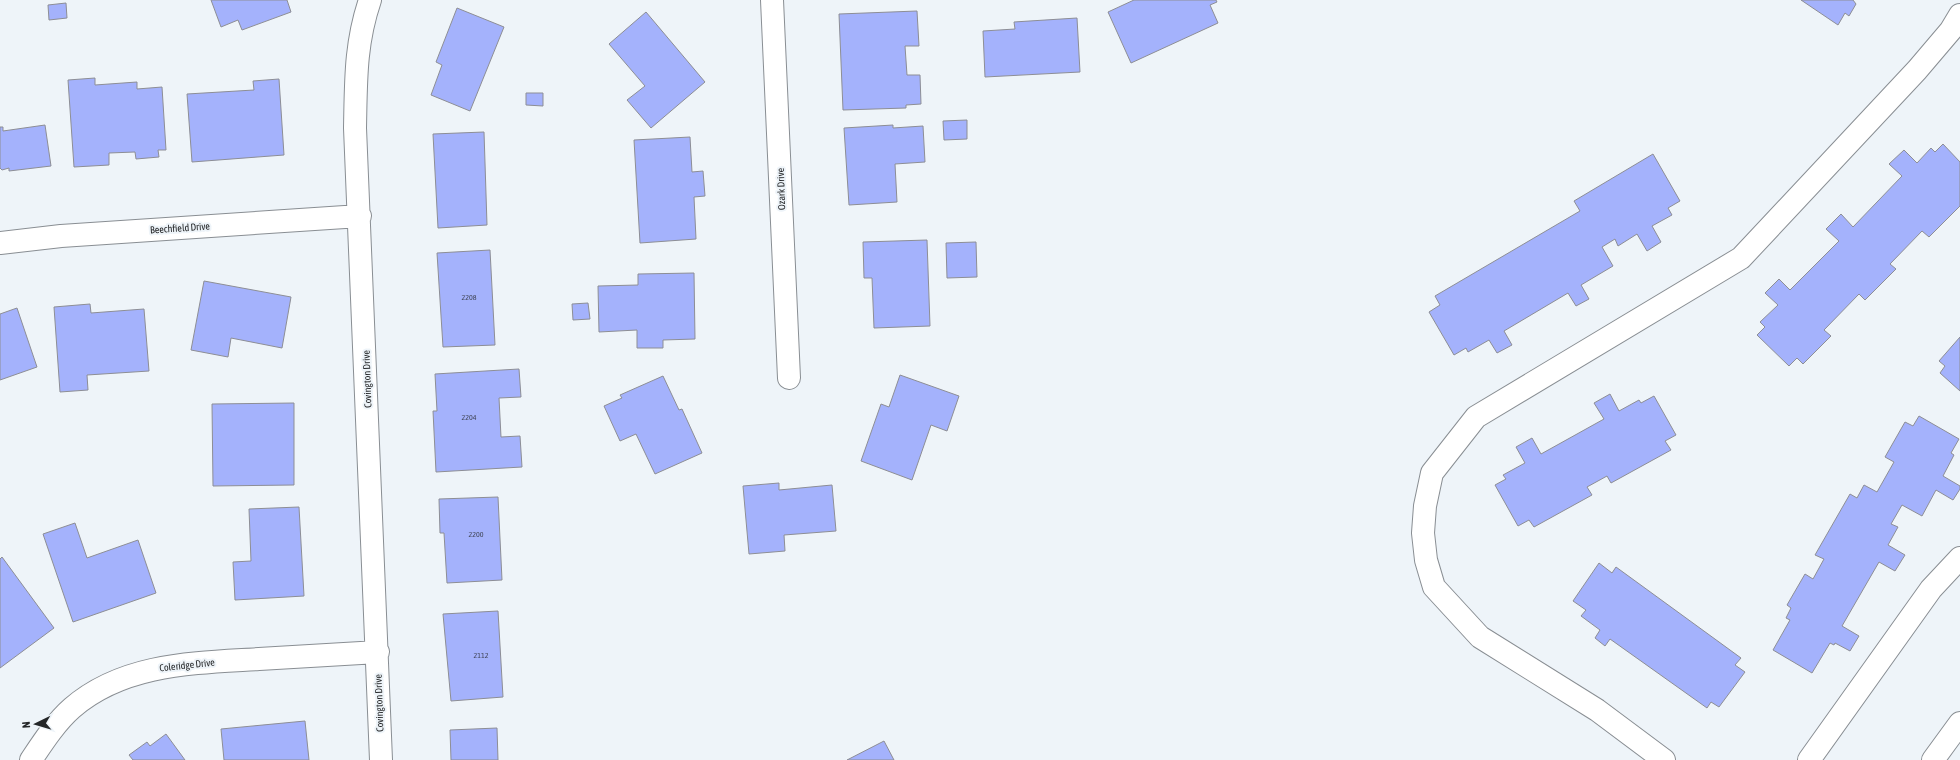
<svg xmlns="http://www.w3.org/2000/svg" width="1960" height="760" font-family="'Asap Condensed',sans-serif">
<rect width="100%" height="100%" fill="#eef4f9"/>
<path fill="#a4b2fc" stroke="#8d8e95" d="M211,0H287L291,12L242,30L238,20L221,27Z
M1134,0H1216L1217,2L1210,5L1218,23L1131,63L1108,12Z
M1801,0H1853L1856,4L1849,16L1845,13L1838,25Z
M66,3L67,18L49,20L48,5Z
M457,8L504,27L470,111L431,95L442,65L436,62Z
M917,11L919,46H905L907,75H920L921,104L906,105V108L843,110L839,14Z
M646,12L705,82L651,128L627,100L645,86L609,44Z
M1077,18L1080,72L985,77L983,31L1015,29L1014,22Z
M95,78V85L137,82V89L162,87L166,150H158L159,157L136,159L135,152L109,153V165L74,167L68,80Z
M279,79L284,155L192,162L187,94L254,90L253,81Z
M526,93H543V106L526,105Z
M967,120V139L944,140L943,121Z
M45,125L51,166L9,171V168L2,170L0,168V127H3V131Z
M893,125V128L923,126L925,162L895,164L897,202L849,205L844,128Z
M484,132L487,225L438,228L433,134Z
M690,137L692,172L703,171L705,196L694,197L696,239L640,243L634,140Z
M1943,144L1960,162V206L1929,237L1922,231L1890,264L1896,269L1865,300L1859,294L1824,330L1831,336L1803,364L1797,358L1789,366L1757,335L1765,327L1760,322L1778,305L1765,293L1779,279L1790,290L1839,241L1826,229L1841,214L1853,227L1902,176L1889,164L1904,150L1917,163L1931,148L1935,152Z
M1653,154L1680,201L1668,208L1672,215L1652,226L1661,242L1647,251L1637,234L1618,246L1615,239L1602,247L1613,266L1581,285L1589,299L1576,306L1568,293L1504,331L1512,345L1497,353L1489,340L1468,352L1466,348L1454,355L1429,312L1440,305L1435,296L1580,211L1574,201Z
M927,240L930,326L874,328L872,278H864L863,242Z
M976,242L977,277L947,278L946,243Z
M490,250L495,345L443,347L437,253Z
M694,273L695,339L663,340V348H637V330L599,332L598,286L638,285V274Z
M204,281L291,297L282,348L231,338L228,357L191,350Z
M588,303L590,319L573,320L572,304Z
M90,304L91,313L144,309L149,371L87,375L88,390L60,392L54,307Z
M17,308L37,367L0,380V314Z
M1960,337V391L1940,373L1945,366L1939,361Z
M519,369L521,397L499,398L501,437L520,436L522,467L436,472L433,411H437L435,374Z
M900,375L959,396L947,431L931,425L912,480L861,461L881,404L889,407Z
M663,376L679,410L682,409L702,453L655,474L636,434L620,441L604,406L622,398L620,395Z
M1610,394L1619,411L1639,400L1641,403L1654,396L1676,435L1665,441L1671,450L1611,483L1607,476L1587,487L1592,495L1534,527L1529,520L1518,526L1495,485L1506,479L1503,475L1525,463L1516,447L1532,438L1541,454L1604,419L1594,403Z
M294,403V485L213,486L212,404Z
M1919,416L1959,439L1951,453L1954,455L1943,476L1960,486V489L1953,500L1936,490L1922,516L1902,505L1891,524L1898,527L1888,545L1905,555L1895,571L1879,562L1842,626L1859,636L1850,651L1835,643L1834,645L1830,643L1812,673L1773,650L1790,620L1786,618L1791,608L1787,605L1805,574L1813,579L1824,559L1815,555L1850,494L1857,498L1864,485L1877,492L1894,462L1885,457L1905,422L1913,426Z
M779,483V490L832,485L836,531L784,535L785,551L749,554L743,486Z
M498,497L502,580L447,583L444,533H440L439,499Z
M299,507L304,596L235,600L233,562L251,561L249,509Z
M75,523L87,558L138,540L156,593L73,622L43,534Z
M2,557L54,628L0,668V559Z
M1599,563L1612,573L1616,567L1741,658L1735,665L1745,672L1719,707L1711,702L1707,708L1610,639L1605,646L1595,638L1600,630L1581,616L1586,610L1573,601Z
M498,611L503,697L451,701L443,614Z
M305,721L309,760H224L221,729Z
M497,728L498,760H451L450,730Z
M166,734L185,760H133L129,755L147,742L150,746Z
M884,741L894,760H847Z"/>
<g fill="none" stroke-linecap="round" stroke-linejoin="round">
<defs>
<path id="minor" d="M370,0C355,44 356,82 355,128L381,760
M772,0L789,378
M0,243L61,236L360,216
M31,760C43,742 56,722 72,708C124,663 195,663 259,659C299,657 338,654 378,652
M1664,760L1597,710L1480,637L1434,587L1426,560L1423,533L1425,506L1432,473L1476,417L1741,258L1917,70L1951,30L1960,15
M1809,760L1931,589L1960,558"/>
<path id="tertiary" d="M1933,760L1960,723"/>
</defs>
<use href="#minor" stroke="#898e93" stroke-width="24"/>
<use href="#tertiary" stroke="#898e93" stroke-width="24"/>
<use href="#minor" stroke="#fff" stroke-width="22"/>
<use href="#tertiary" stroke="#fff" stroke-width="22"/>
</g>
<g text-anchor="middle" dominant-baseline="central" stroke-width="4" stroke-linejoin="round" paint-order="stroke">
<g font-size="8" fill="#44495d">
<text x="469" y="297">2208</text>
<text x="469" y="417">2204</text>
<text x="476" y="534">2200</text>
<text x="481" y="655">2112</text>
</g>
<g font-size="10" fill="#242628" stroke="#eef4f9">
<text transform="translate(781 189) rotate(-92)">Ozark Drive</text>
<text transform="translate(180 228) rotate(-4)">Beechfield Drive</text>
<text transform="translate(367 379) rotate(-92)">Covington Drive</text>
<text transform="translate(187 665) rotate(-6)">Coleridge Drive</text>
<text transform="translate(379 703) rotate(-92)">Covington Drive</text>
</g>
</g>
<g transform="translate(36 724) rotate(265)" stroke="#eef4f9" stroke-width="3" paint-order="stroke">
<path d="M0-3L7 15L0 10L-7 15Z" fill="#242628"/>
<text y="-6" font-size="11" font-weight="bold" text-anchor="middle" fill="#242628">N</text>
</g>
</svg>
